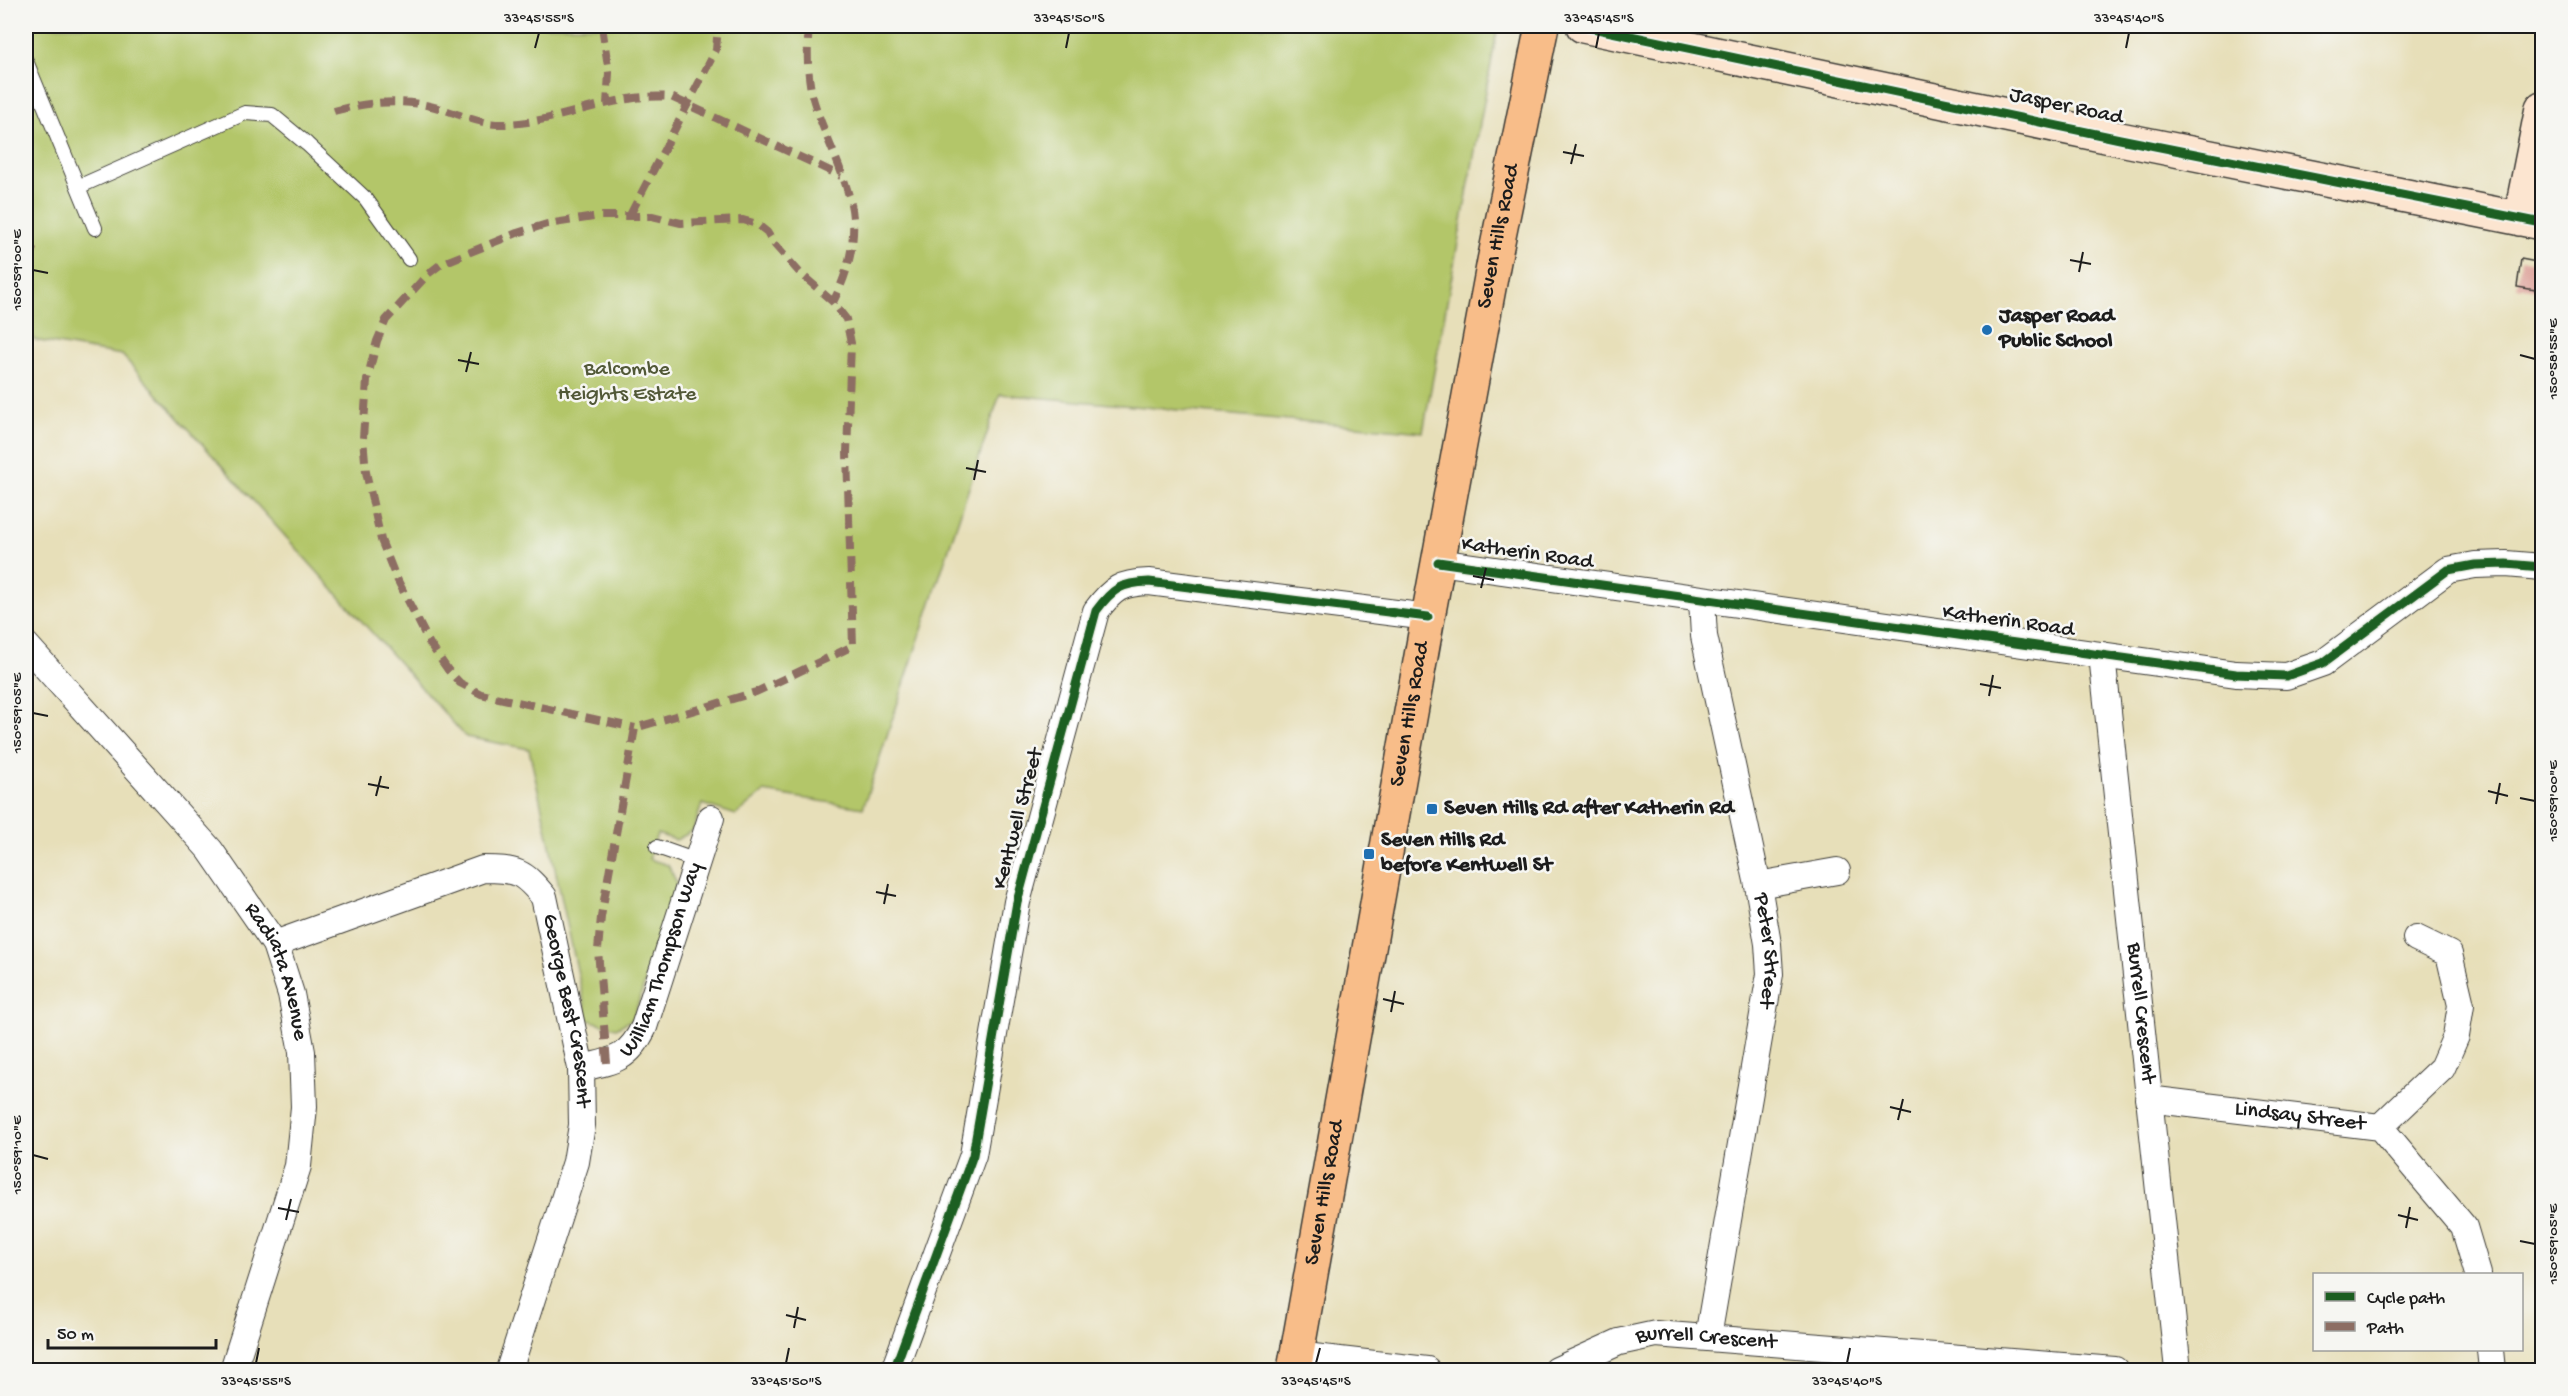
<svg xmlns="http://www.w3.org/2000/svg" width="2568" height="1396" font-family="'Gochi Hand',sans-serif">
<rect width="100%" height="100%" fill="#f6f6f2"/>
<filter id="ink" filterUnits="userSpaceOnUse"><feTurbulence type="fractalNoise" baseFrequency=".0167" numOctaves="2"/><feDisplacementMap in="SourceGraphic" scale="12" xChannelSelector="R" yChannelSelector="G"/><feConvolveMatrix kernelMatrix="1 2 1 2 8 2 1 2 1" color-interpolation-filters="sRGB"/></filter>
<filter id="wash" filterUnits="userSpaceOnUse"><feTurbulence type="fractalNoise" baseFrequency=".008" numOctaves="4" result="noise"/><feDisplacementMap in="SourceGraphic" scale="24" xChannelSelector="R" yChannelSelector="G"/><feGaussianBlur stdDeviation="1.35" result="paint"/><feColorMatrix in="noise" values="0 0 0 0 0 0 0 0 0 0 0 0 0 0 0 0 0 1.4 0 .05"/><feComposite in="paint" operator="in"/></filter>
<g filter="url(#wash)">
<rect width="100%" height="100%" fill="#e7dfb9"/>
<path fill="#b3c669" stroke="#687142" stroke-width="1.5" d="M26,26H1498L1423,432L1000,394L863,808L764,792L736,815L702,804L693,831L676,840L657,834L649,859L668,865L677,883L633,1019L616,1028L588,1020L529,749L466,737L122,355L34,340L26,321Z"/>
<g id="blocks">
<path fill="#dc9f96" d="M2521,259L2542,263V291L2517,287Z"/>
</g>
</g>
<g filter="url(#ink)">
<use href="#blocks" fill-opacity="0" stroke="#3a3934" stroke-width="1.5"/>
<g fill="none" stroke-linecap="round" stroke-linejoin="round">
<defs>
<path id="lane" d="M26,61L95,228
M78,187L245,113L272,115L307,144L366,199L409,259
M657,847L697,861"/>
<g id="street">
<path d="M1438,562L2236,674L2286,676L2323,663L2448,570L2475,565L2506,564L2542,567"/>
<path id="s1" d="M1702,600L1704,636L1758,885L1768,944L1770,974L1708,1337"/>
<path id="s2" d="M26,645L210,850L275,944L291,994L302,1052L304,1107L298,1166L233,1370"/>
<path id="s3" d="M2102,655L2178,1370"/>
<path d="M1758,885L1837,871"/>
<path id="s4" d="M275,944L483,869C516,869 523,871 544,897L581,1068L582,1125L576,1162L509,1370"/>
<path id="s5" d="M581,1068C614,1061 629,1059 644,1027L711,818"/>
<path id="s6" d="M2148,1099L2380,1127L2464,1227L2478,1274"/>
<path d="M2380,1127L2442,1068L2456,1036L2461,1005L2449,954L2416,938"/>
<path d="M2490,1350L2492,1370"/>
<path d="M1296,1355L1427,1370"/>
<path d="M894,1370L973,1155L1017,902L1096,611C1113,588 1121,583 1149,582L1428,617"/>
<path id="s7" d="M1557,1370L1619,1342L1656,1334L2115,1370"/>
</g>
<path id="secondary" d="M1583,26L2120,139L2542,223
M2520,219L2542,108"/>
<g id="primary">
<path id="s8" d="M1294,1370L1428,617L1494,261L1542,26"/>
</g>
</defs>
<use href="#lane" stroke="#3a3934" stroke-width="16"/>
<use href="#street" stroke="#3a3934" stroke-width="28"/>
<use href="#secondary" stroke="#3a3934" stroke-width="36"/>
<use href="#primary" stroke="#3a3934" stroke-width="36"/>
<use href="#lane" stroke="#fff" stroke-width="14"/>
<use href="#street" stroke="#fff" stroke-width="26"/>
<use href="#secondary" stroke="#fce5d0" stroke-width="33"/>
<use href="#primary" stroke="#f8bd89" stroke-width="33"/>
<path stroke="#8d6e63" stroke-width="8" stroke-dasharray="15 8" stroke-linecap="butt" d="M602,26L609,73L607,104
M809,26C807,48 807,72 812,95C822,131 843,168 851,204C858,236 848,274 833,302
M334,111C368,102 403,98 438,108C460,114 480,125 504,124C561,123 614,92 671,97L841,176
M630,215L716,50L718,26
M26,259L31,255L34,244
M607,1063L598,950L601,917L635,728L756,692L853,646L847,453L851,343L846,319L833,302L800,273L775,245L767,232L757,224L743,220L681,223L652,216H601L547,224L517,233L441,264L428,274L386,320L377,341L367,380L363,438L366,472L381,540L395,575L430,644L448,670L460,683L481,694L635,728"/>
<defs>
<path id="cycleway" d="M1583,26L2120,139L2542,223
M1438,562L2236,674L2286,676L2323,663L2448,570L2475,565L2506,564L2542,567
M894,1370L973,1155L1017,902L1096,611C1113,588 1121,583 1149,582L1428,617"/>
</defs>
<use href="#cycleway" stroke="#f6f6f2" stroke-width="13"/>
<use href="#cycleway" stroke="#1b5e20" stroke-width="9"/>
</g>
</g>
<path fill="none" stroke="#1c1c1c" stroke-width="2" d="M535,48L539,33M1066,48L1069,33M1596,48L1599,33M2126,48L2129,33M1563,152L1584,156M1571,164L1576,144M2070,260L2091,264M33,270L48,273M2079,272L2083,252M2520,355L2535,359M458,360L479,364M466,372L471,352M966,468L986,472M974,480L978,460M1473,576L1494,580M1481,588L1486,568M1980,684L2001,688M1989,696L1993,675M33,713L48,716M368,784L389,788M2488,791L2508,796M376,796L381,776M2520,798L2535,801M2496,804L2500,783M876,892L896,896M884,904L888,884M1383,999L1404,1004M1391,1012L1395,991M1890,1107L1911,1112M1898,1120L1903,1099M33,1155L48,1159M278,1208L299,1212M2398,1215L2418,1220M286,1220L291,1199M2406,1228L2410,1207M2520,1241L2535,1244M786,1315L806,1320M794,1328L798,1307M256,1363L259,1348M786,1363L789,1348M1316,1363L1320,1348M1847,1363L1850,1348"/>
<g fill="#1f6fb2" stroke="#f6f6f2" stroke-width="2">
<circle cx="1987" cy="330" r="6"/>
<rect x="1426" y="803" width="12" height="12" rx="3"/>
<rect x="1363" y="848" width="12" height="12" rx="3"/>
</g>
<g text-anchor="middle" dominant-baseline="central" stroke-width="5" stroke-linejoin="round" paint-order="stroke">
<g font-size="22" fill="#1c1c1c" stroke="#f6f6f2">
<text transform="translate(2066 107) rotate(12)">Jasper Road</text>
<text stroke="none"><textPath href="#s8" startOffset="1152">Seven Hills Road</textPath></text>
<text transform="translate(1527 554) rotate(8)">Katherin Road</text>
<text transform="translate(2008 622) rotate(8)">Katherin Road</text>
<text stroke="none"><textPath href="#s8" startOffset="666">Seven Hills Road</textPath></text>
<text transform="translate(1019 819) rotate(-75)">Kentwell Street</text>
<text stroke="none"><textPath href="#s1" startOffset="357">Peter Street</textPath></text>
<text stroke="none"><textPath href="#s5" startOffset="148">William Thompson Way</textPath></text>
<text stroke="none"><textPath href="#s2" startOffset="416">Radiata Avenue</textPath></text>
<text stroke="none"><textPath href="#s4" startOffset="408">George Best Crescent</textPath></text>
<text stroke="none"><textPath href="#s3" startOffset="360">Burrell Crescent</textPath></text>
<text stroke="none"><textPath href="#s6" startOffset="153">Lindsay Street</textPath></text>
<text stroke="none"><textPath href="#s8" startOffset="180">Seven Hills Road</textPath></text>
<text stroke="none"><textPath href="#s7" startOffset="156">Burrell Crescent</textPath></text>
</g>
<g font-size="22" font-weight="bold" fill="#1c1c1c" stroke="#f6f6f2" text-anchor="start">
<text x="1999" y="317">Jasper Road<tspan x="1999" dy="25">Public School</tspan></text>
<text x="1444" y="809">Seven Hills Rd after Katherin Rd</text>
<text x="1381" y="841">Seven Hills Rd<tspan x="1381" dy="25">before Kentwell St</tspan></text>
</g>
<g font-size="22" fill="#515837" stroke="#f6f6f2">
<text x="627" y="370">Balcombe<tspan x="627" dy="25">Heights Estate</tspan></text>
</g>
</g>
<rect width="2568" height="1396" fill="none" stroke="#f6f6f2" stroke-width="66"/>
<rect x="2313" y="1273" width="210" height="78" fill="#f6f6f2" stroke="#9f9f9c" stroke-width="1.5"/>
<rect x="2325" y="1292" width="30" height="9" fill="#1b5e20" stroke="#9f9f9c" stroke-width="1.5"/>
<text x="2367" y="1303" font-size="18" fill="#1c1c1c">Cycle path</text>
<rect x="2325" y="1322" width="30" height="9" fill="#8d6e63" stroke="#9f9f9c" stroke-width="1.5"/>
<text x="2367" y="1333" font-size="18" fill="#1c1c1c">Path</text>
<path d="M48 1339v9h168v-9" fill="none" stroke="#1c1c1c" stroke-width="3"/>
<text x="57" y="1339" font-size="18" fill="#1c1c1c" stroke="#f6f6f2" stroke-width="4.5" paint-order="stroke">50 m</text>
<rect x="33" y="33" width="2502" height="1330" fill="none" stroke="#1c1c1c" stroke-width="2"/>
<g font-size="15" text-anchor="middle" fill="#1c1c1c">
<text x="539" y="22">33°45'55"S</text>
<text x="1069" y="22">33°45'50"S</text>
<text x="1599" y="22">33°45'45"S</text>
<text x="2129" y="22">33°45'40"S</text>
<text transform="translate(16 270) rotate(-90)" y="5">150°59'00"E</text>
<text transform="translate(2552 359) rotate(-90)" y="5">150°58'55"E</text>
<text transform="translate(16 713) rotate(-90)" y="5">150°59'05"E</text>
<text transform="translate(2552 801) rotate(-90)" y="5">150°59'00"E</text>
<text transform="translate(16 1155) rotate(-90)" y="5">150°59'10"E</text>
<text transform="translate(2552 1244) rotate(-90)" y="5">150°59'05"E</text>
<text x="256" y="1385">33°45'55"S</text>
<text x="786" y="1385">33°45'50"S</text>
<text x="1316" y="1385">33°45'45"S</text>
<text x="1847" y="1385">33°45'40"S</text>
</g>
</svg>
